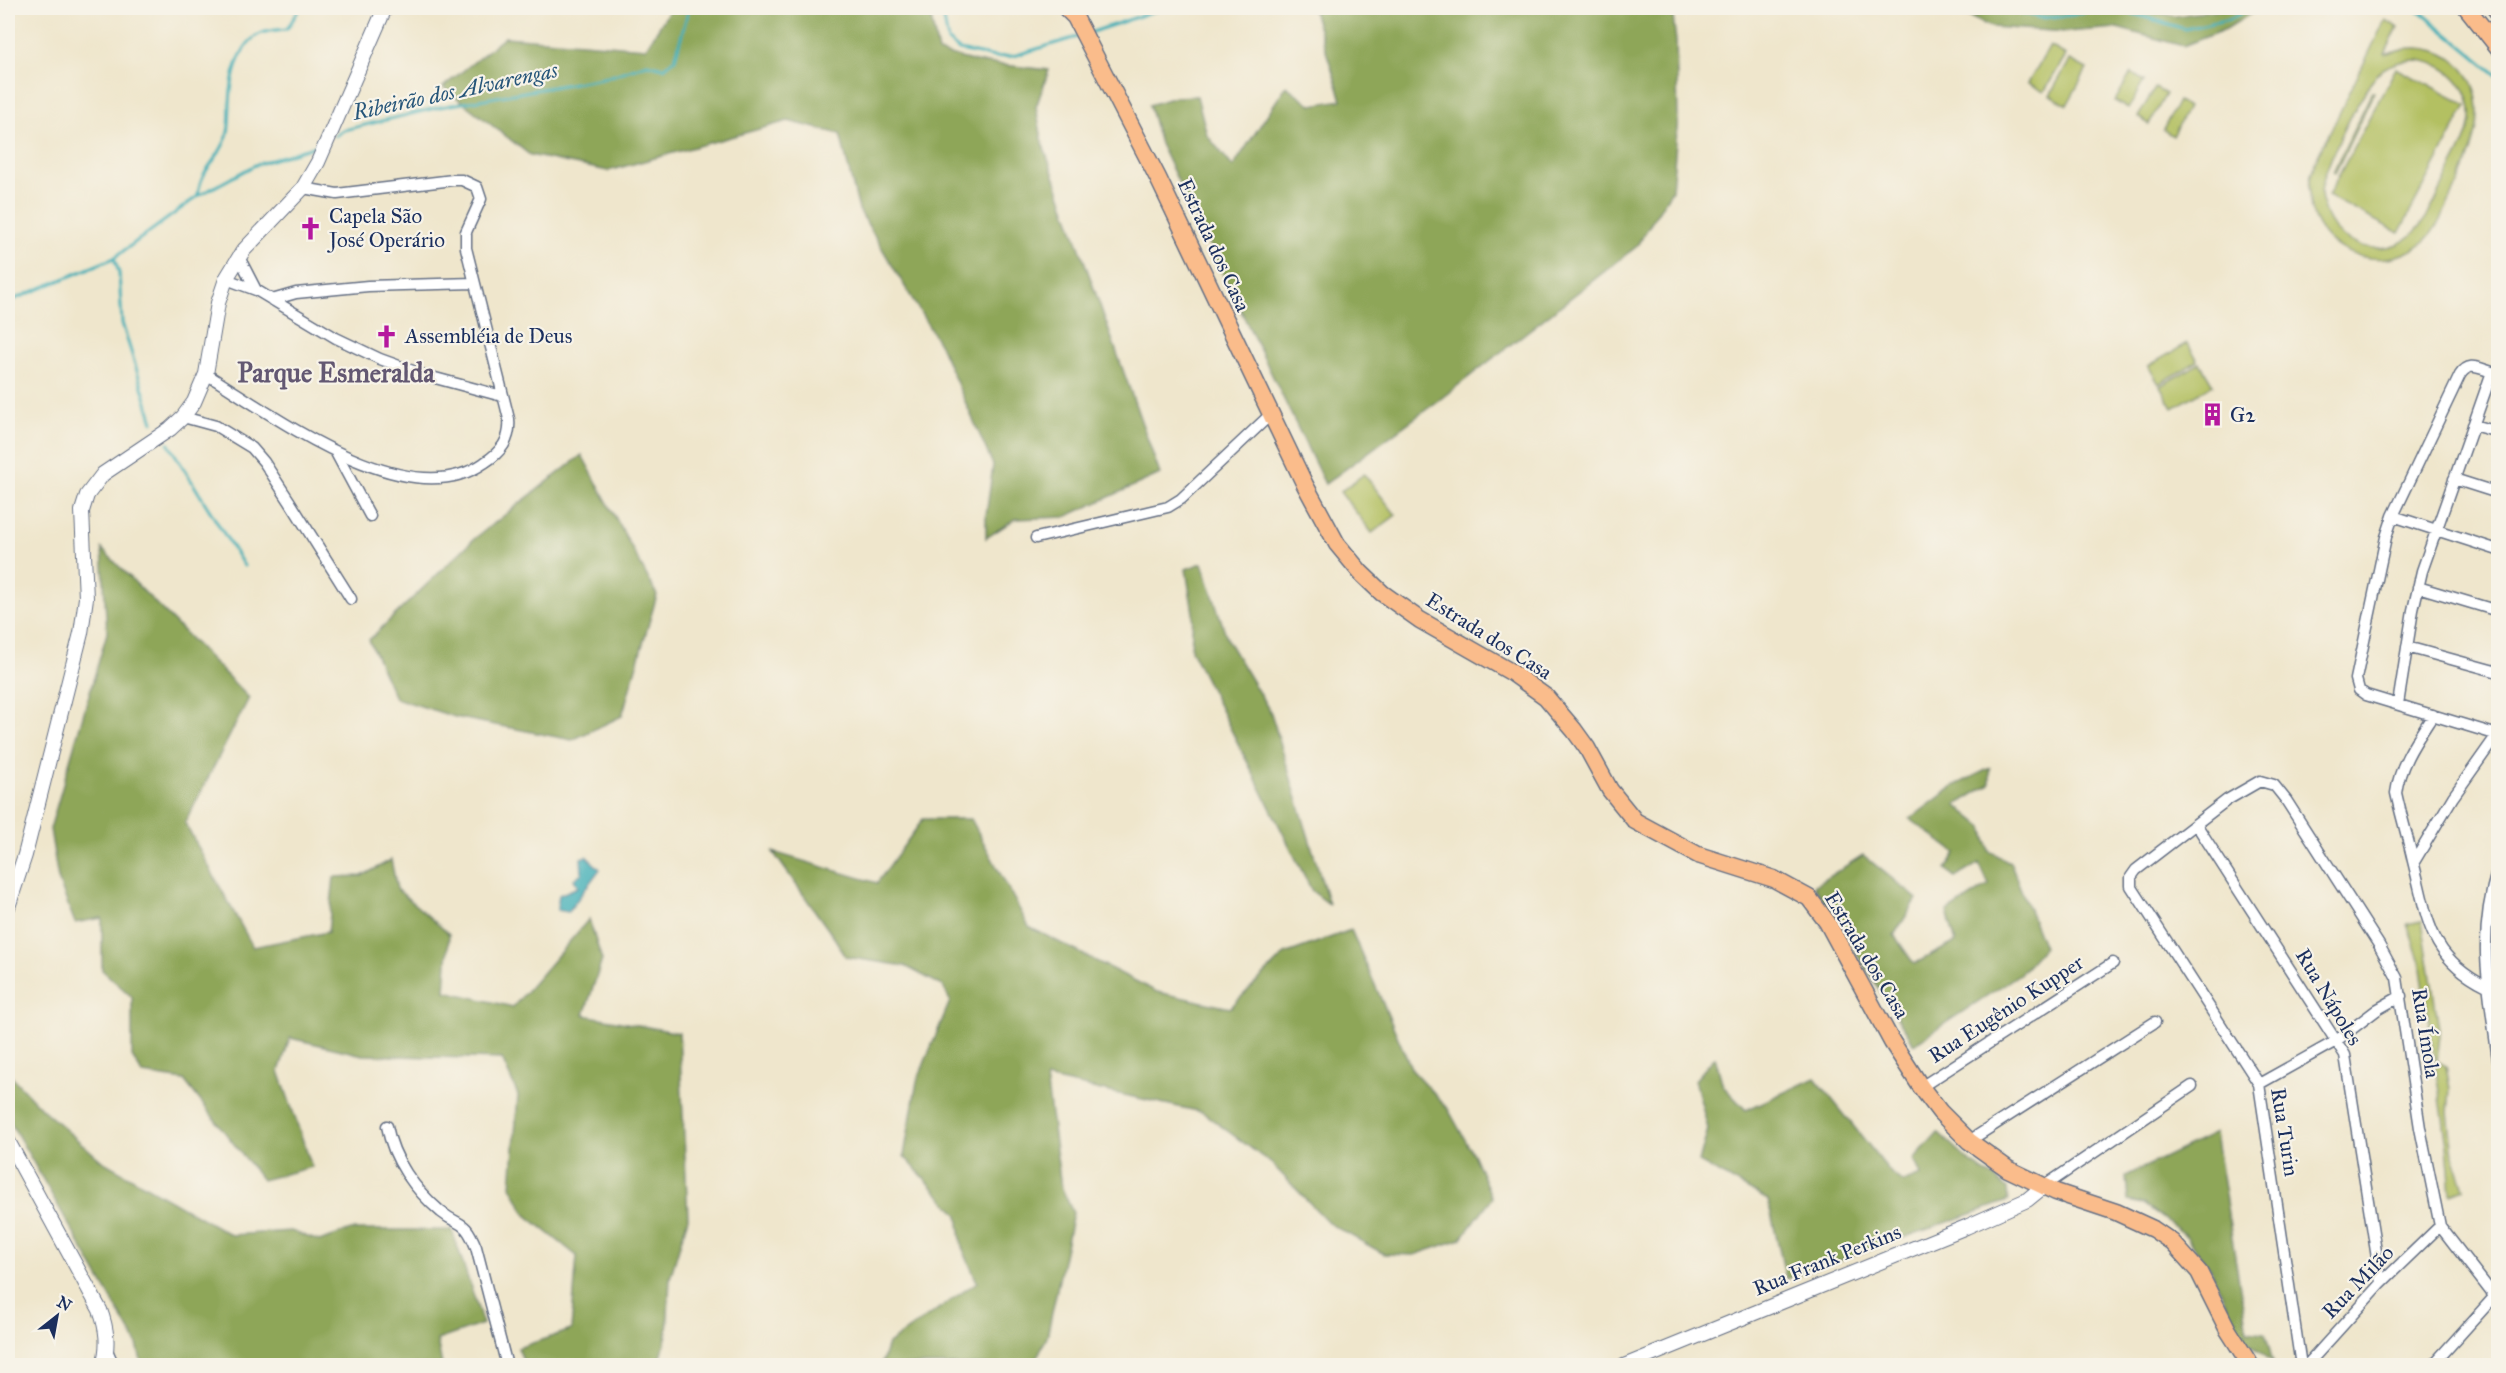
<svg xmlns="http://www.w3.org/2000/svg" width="2506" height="1373" font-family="'IM FELL Great Primer',serif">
<rect width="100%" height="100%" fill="#f7f3e8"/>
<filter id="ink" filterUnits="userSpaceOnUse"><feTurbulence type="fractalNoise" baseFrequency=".0167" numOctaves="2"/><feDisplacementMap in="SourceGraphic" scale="12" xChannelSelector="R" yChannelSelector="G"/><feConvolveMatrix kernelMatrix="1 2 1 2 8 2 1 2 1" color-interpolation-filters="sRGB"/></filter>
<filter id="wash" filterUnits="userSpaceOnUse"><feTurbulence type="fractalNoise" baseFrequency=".008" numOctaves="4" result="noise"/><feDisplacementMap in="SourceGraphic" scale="24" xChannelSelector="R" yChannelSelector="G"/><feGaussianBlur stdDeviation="1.35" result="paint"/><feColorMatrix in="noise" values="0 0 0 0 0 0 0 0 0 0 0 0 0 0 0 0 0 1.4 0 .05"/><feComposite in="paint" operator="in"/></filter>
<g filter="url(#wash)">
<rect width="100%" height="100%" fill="#efe6cc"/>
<path fill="#b3c062" stroke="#677860" stroke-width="1.5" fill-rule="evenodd" d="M2385,20L2398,27L2385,54C2407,46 2430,45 2451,58C2506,99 2464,172 2440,220C2407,285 2307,263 2309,189C2310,164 2326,140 2337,118C2353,85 2369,53 2385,20ZM2418,60C2452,64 2479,94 2469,130C2465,146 2455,161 2448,175C2432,207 2419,248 2377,248C2365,248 2353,244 2343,237C2330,226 2322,210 2321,193C2321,171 2365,82 2383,69C2394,62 2405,60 2418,60Z
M2050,46L2066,55L2044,92L2028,83Z
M2070,60L2087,69L2067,105L2050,95Z
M2396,68L2467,105L2399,233L2328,196Z
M2131,73L2144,81L2128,109L2115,101Z
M2155,88L2166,94L2149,124L2138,117Z
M2372,92H2374L2335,173L2333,172Z
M2178,101L2188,107L2173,136L2163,130Z
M2188,343L2198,361L2159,384L2148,366Z
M2200,363L2213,385L2173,408L2160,386Z
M1364,474L1396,515L1372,533L1340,492Z
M2422,921L2440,1035L2437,1061L2446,1066L2450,1089L2448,1112L2453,1155L2464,1189L2451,1194L2447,1145L2420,962L2407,924Z"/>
<path fill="#8ea658" stroke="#546a5b" stroke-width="1.5" d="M671,8H927L930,13L938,52L976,62L1049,70L1036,107L1043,145L1160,474L1065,517L1015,519L986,538V516L993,465L940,345L859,210L840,134L788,121L608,171L530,155L443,87L505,37L646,48Z
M1331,8H1672L1676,41L1678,117L1672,190L1636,247L1438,401L1325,484L1160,144L1149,105L1175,97L1197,96L1207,135L1233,167L1286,86L1312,105L1342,100L1313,11Z
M1951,8H2026L2035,10L2132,8L2175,16L2230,8H2260L2226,29L2183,46L2117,28L2066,32L1991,27Z
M582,455L657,595L622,716L572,740L455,717L395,698L369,640L474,539Z
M102,549L249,698L185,823L253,947L328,932L334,877L362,876L391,860L397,889L449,934L445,991L513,1007L589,919L602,960L584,1015L679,1033L688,1218L670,1278L667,1334L659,1365H525L518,1348L571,1330L577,1256L526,1215L511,1186L518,1095L502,1059L363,1055L290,1038L279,1071L312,1167L262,1180L184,1080L143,1074L132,1057V997L102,970V918L75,923L58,879L50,829L107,633Z
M1202,563L1228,641L1271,713L1329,904L1312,891L1191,650L1193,613L1186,569Z
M1990,768V784L1956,805L1983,827L1989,851L2010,862L2044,947L2021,973L1914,1044L1814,886L1863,855L1917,899L1894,935L1914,964L1956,942L1947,912L1989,885L1979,863L1955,878L1946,869L1956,853L1910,819L1954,786Z
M923,819H971L1029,927L1157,992L1230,1008L1285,954L1351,930L1412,1070L1448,1109L1474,1156L1492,1198L1461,1239L1414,1255L1384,1254L1330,1224L1272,1164L1202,1112L1046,1078L1061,1186L1073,1213L1047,1337L1033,1365H881L888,1344L977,1282L962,1247L958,1215L904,1156L917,1081L950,1001L943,986L905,966L846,957L835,939L773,852L877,883Z
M1715,1057L1723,1086L1746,1110L1815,1078L1891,1173L1903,1182L1921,1175L1914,1159L1938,1132L1971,1163L1996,1179L2007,1189L2008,1201L1786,1279L1768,1200L1699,1162L1708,1129L1695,1080Z
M8,1073L42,1109L102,1161L231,1235L291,1231L319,1241L351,1230H452L483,1324L437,1340L442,1365H142L137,1344L8,1118Z
M2215,1133L2247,1331L2265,1333L2273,1362L2241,1337L2211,1270L2183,1233L2144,1204L2128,1201L2126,1176Z"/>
<path fill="#3fafb7" stroke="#2d6f8a" stroke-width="1.5" d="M586,856L600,869L568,912L557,910L559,895L578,887L574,879L582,873L581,858Z"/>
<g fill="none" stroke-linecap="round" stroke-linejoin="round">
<path stroke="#3fafb7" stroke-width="3" d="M792,8L813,11L816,8
M937,8L943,14L948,41L959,50L995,57L1013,56L1077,37
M2006,8L2041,18L2073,15L2094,9L2124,11L2185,29L2230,19L2250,8
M2416,8L2498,76
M1089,33L1164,8
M335,136L344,130L440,107L608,77L647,64L664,68L675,59L689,8
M198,195C201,168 217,162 226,139C231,127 229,115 230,103C231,81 238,44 260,34C268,30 279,30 287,29L300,8
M114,258L119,273L122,323L153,422
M10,301L114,258L198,196L255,165L319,145
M168,443L244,566"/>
</g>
</g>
<g filter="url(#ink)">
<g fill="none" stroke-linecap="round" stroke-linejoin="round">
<defs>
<path id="minor" d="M239,257L256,290
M226,279L256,290L336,338L380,359L424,375L502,396
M272,300L296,293L368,286L474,283
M2492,372C2478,368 2469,361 2460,375L2393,516L2386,537L2356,679L2359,690L2366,695L2498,735
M206,374C272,414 407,517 484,463C501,452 511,440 509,419L466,248V232L481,199L477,187L462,180H453L337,194L303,188
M183,417L216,426L252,448L264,462L290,502L351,599
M2473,425L2498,432
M336,453L370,516
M2454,479L2498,493
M2393,516L2498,550
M1036,538L1168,507L1181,499L1270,415
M2418,587L2498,611
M2407,647L2498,672
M2398,704L2413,610L2422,571L2492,372L2496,373
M2433,715C2417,740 2400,763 2396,793C2401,816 2408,838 2413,861C2428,919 2428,957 2487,986
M2196,824L2345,1055L2381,1283
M2414,862L2453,797L2497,735
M2498,868C2476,940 2489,988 2498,1060
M2259,1084L2336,1041L2378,1009L2401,996
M1921,1087L2113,963
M387,1126C393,1160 415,1190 441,1212C461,1228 464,1218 476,1247L507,1366
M1969,1141L2155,1022
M2043,1187L2192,1086
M107,1350L114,1366
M2301,1366L2259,1084L2131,886V877L2136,870L2227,800L2260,781L2274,785L2286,800L2379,945L2397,978L2420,1128L2440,1226L2498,1301
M2306,1366L2381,1283L2440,1226
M2432,1366L2494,1297"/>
<path id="tertiary" d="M8,907L25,855L81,633L86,598L82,511L87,495L103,474L170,429L183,417L194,402L206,374L218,303L226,279L243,251L303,188L318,162L385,8
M8,1141L100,1310C107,1329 109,1345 103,1366
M1624,1366L1966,1227L2027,1200L2043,1187"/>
<path id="primary" d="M1066,8L1075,17L1158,178L1305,485L1337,544L1361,573L1382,593L1420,620L1511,672L1546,697L1574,730L1587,748L1610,790L1635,821L1698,855L1774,879L1809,898L1827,922L1892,1042L1921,1087L1940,1112L1969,1141L2008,1169L2056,1192L2116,1212L2153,1229L2172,1242L2199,1272L2228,1330L2251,1366
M2467,8L2498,47
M2495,8L2498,12"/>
</defs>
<use href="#minor" stroke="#656f84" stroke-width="13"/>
<use href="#tertiary" stroke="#656f84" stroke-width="16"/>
<use href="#primary" stroke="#656f84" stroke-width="19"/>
<use href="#minor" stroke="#fff" stroke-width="10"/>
<use href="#tertiary" stroke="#fff" stroke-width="14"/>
<use href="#primary" stroke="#fabc8b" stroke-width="16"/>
</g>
</g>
<defs>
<symbol id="church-bare" viewBox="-9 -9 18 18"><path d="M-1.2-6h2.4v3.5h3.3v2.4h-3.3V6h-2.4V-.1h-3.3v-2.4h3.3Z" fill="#b5179e" stroke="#f7f3e8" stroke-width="2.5" paint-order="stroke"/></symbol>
<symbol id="building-bare" viewBox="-9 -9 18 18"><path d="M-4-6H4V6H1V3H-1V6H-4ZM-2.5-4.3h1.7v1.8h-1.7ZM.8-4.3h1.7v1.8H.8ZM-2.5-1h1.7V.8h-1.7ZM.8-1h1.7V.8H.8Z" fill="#b5179e" stroke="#f7f3e8" stroke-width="2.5" paint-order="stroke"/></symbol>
</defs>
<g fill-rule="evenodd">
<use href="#church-bare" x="294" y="212" width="33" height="33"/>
<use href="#church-bare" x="370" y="320" width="33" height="33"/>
<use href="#building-bare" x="2196" y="398" width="33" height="33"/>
</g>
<g text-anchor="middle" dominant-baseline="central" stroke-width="4.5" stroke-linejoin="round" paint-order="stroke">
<g font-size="21" fill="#1b2f5e" stroke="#f7f3e8" text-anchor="start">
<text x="329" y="216">Capela São<tspan x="329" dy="24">José Operário</tspan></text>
<text x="405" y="336">Assembléia de Deus</text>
<text x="2230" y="415">G2</text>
</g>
<g font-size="21" fill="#1b2f5e" stroke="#f7f3e8">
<text transform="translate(1214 245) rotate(65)">Estrada dos Casa</text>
<text transform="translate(1489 636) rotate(32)">Estrada dos Casa</text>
<text transform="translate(1867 955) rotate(59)">Estrada dos Casa</text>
<text transform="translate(2329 997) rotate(59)">Rua Nápoles</text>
<text transform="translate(2006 1009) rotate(-33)">Rua Eugênio Kupper</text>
<text transform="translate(2426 1033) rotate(81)">Rua Ímola</text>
<text transform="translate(2285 1132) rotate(81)">Rua Turin</text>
<text transform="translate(1827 1260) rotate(-22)">Rua Frank Perkins</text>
<text transform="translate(2358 1282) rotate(-46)">Rua Milão</text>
</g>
<g font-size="22" font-style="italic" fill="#265579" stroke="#f7f3e8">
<text transform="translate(455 91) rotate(-12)">Ribeirão dos Alvarengas</text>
</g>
<g font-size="27" font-weight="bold" fill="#635872" stroke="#f7f3e8">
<text x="336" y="372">Parque Esmeralda</text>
</g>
</g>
<rect width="2506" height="1373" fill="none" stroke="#f7f3e8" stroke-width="30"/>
<g transform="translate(57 1316) rotate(31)" stroke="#f7f3e8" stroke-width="4.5" paint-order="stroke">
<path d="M0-4.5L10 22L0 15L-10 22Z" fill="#1b2f5e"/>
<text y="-9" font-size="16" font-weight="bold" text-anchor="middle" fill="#1b2f5e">N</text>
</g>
</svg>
